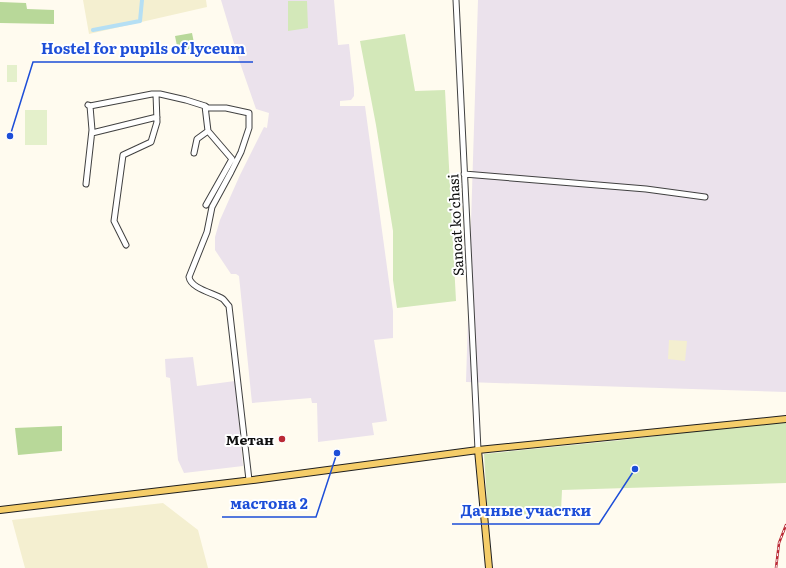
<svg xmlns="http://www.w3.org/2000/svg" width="786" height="568" font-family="Literata,serif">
<rect width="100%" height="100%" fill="#fffbef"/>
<path fill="#ebe2ec" d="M221,0H334L338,45L349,44L354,88V96L351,100L340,101V106H365L393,311V338L374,340L387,421L372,423L374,435L318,442L317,403H312L311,398L252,403L239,276L236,274H231L215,250V237L220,220L240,175L264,127L267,128L269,113L256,109L239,60Z
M478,0H786V392L466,382Z
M193,357L197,386L235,381L243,466L184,473L178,460L170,378L166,377L165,359Z"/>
<path fill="#f4efd0" d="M83,0H206L207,7L89,34Z
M669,340L687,341L685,361L668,359Z
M163,503L198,530L208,568H25L12,520Z"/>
<path fill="#d3e8b9" d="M288,1H307L308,28L288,31Z
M405,34L415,91L445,90L456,301L397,308L393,280V231L376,125L360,41Z
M786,420V483L562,490L561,511L488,518L484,454L623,440Z"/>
<path fill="#b8d899" d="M0,2L26,3L27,9L54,10V24L0,23Z
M192,33L195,48L178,51L175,36Z
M62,426V451L18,455L15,428Z"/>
<path fill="#e4f0cb" d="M7,65H17V82H7Z
M25,110H47V145H25Z"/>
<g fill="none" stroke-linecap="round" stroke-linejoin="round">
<path stroke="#b5dff4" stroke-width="4" d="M93,30L140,21L142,0"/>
<defs>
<path id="minor" d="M456,0L478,450
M88,105L90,106L152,94H160L186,100L205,106L208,108H226L249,113V128L241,152L231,172L212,207L207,232L189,277C191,289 214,293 223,299C225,301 227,304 229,306L249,480
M205,106L208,131L232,159L206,205
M92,133L157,117
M194,153L197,139L208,131
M464,174L646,189L705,197
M86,184L92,130L90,106
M126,245L114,221L123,155L151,142L157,122L156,94"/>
<path id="major" d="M478,450L489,568
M0,510L253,480L478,450L786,419"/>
</defs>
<use href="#minor" stroke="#414141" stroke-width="7"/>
<use href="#major" stroke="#1f1f1f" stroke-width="8"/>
<use href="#minor" stroke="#fff" stroke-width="5"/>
<use href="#major" stroke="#f5cd69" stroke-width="6"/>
<defs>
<path id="rail" d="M776,568L779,543L786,525"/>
</defs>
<use href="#rail" stroke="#ba2935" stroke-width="2.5"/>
<use href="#rail" stroke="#fff" stroke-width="1" stroke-dasharray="3" stroke-linecap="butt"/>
</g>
<circle fill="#ba2935" stroke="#fff" stroke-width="1.5" cx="282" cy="439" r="4"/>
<g text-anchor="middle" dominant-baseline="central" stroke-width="4" stroke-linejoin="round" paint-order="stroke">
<g font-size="14" fill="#0e0e0e" stroke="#fff">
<text transform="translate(455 225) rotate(-93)">Sanoat ko'chasi</text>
</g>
<g font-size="14" font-weight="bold" fill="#0e0e0e" stroke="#fff" text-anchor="end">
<text x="274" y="439">Метан</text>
</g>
</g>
<path fill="none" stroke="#1d4ed8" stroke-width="1.5" d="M10 136L33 62H253M337 453L316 517H222M635 469L599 524H452"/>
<g fill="#1d4ed8" stroke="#fff" stroke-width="1.5">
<circle cx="10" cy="136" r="4"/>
<circle cx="337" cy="453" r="4"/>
<circle cx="635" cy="469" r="4"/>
</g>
<g font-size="15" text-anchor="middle" font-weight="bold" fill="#1d4ed8" stroke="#fff" stroke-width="4" stroke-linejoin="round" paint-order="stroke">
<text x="143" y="54">Hostel for pupils of lyceum</text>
<text x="269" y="509">мастона 2</text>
<text x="526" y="516">Дачные участки</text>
</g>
</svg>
